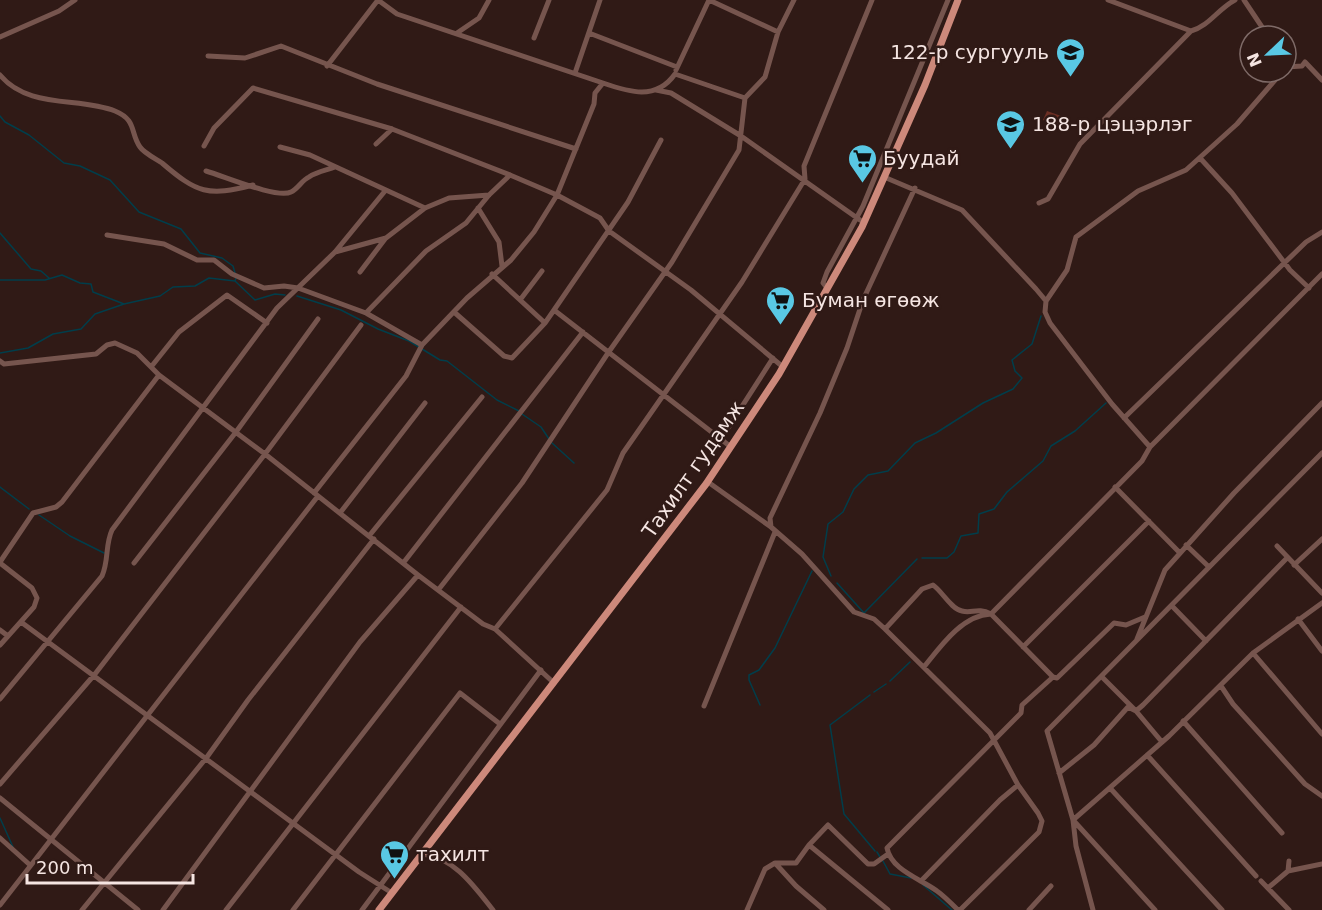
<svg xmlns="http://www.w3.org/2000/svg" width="1322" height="910" font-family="'DejaVu Sans',sans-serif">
<rect width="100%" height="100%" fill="#301a16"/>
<path fill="#6d2f24" d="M1047,111L1064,117L1060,127L1043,120Z"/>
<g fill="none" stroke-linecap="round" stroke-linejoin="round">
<path stroke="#003e4b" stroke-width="1.5" d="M0,116L5,122L29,135L64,163L80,166L110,180L139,212L181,229L200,253L222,258L233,266L235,273
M0,233L31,269L41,271L49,278
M236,278L235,281L255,300L275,294L285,295
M0,280H45L62,275L80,283L91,284L93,292L124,304L160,296L173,287L195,286L209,278L235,281
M297,296L341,310L378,329L409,341L440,360L447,361L497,400L519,411
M0,353L28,348L53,334L81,329L95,314L124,304
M522,414L541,427L549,439
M552,443L574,463
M0,487L29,509
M39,515L70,536L104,553
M922,558H947L954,552L961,536L978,533L979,514L994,509L1007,492L1043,461L1051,446L1075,431L1106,403
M831,576L823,557L828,524L843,512L854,489L868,475L888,471L915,443L936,433L983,403L1013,389L1022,378L1015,371L1012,360L1032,344L1041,316
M837,583L864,613L917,559
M890,681L910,662
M874,692L886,684
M870,695L830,725L844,814L875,851
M760,705L749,680V675L759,670L775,648L812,571
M0,818L13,847
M877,852L880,857
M883,861L890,874L911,878
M923,885L952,910"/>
<path stroke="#76554e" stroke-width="5" d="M709,0L778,32
M1108,0L1191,31C1209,26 1218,9 1235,0
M1244,0L1268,36
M457,33L479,18L489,0
M589,33L677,67
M0,37L59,11L75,0
M534,38L549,0
M208,56L245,58L281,46L377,84L576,149
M1286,67L1302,66L1305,62L1322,80
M676,70L709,0
M575,73L600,0
M0,75C28,109 79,97 115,111C137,120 130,133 140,147C144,153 156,159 162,163C197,193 208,197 253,185
M603,83C629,92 656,101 675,74L745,98
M656,90L671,93L741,136L860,220
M376,144L392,129
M204,146L214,128L253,88L392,129L510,175L557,195L600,218L609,231L691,290L783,367
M280,147L310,155L425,208
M1200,158L1232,193L1290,270L1309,288
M206,171C224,176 277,199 291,192C298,189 302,180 309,177C316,172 327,170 335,167
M884,177L962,210L1036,289L1046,301L1045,312L1050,323L1112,404L1150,447L1142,461L991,614C962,615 940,647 924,667
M1039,203L1048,199L1080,144L1191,31
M478,208L499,242L502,266
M107,235L164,244L197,260H214L232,274L264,288L284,286L298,288L366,313L422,345
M335,252L386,238L425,208L449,198L489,195
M360,272L385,239
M492,274L545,323L554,310L731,447
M827,288L823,283L827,272L863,206L948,0
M520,300L542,271
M1046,301L1067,270L1076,237L1138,191L1186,170L1237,124L1282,72
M554,310L628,202L661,140
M454,312L504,356L512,358L545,323
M366,313L426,251L466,223L489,195L510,175
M0,361L4,364L96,354L107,345L115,343L137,353L159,375L265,454L418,575L483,624L495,629L554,683
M151,367L179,332L227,295L267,323
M1124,418L1306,242L1322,232
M721,439L773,358
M1150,447L1322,274
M708,482L771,527L802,554L854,612L874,619L885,629L990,733L1018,785L1038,813L1042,821L1039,832L960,910
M1115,487L1179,552
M314,493L406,376L422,345L467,298L511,260L534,232L557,195L594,104L595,93L603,83L397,14L378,0L327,66
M340,513L425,403
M771,527L770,518L820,413L847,348L863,300L915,188
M369,536L482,397
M1186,545L1209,567
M1277,546L1322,593
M0,562L33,513L56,507L62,502L159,375
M404,562L583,332
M0,563L32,588L37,598L34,607L0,645
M134,563L236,432L318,319
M1294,565L1322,539
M439,589L522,483L608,353L672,262L739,150L745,98L765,77L778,32L794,0
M1172,606L1206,641
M1298,619L1322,651
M21,622L359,872L392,893
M495,629L607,490L623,453L742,282L805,179L804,166L872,0
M885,629L922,589L933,585C942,591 951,609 962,611C972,614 977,607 991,614L1053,677L1057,678L1114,623L1126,625L1145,617
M0,630L8,636
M1137,639L1165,570L1234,493L1322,403
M1023,647L1149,521
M1253,653L1322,734
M1102,677L1136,711L1162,742
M1221,686L1233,704L1305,784L1322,796
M0,699L102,576C109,560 105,545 112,530L277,308L335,252L385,191
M704,706L775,532
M1183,721L1282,833
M1147,755L1256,876
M1059,773L1094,745L1128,707L1136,711L1143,705L1287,558
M0,784L95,674L265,454L361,325
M1110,788L1222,910
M0,798L138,910
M0,838L30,865
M809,845L828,825L868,864H874L888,854
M422,854C454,857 474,886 493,910
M775,863H796L809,845L888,910
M1288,871L1289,861
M921,881L1000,800L1018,785
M1261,881L1289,910
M1268,888L1288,871L1322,864
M0,905L318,496
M82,910L207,757L248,700L374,539
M163,910L360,642L418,575
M226,910L461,607
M293,910L460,693L500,724
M362,910L541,670
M747,910L765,869L775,863L796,886L824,910
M958,910C951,903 944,896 937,891C921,879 891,870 887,848L1021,713L1022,705L1053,677
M1029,910L1051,886
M1093,910L1076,846L1073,820L1047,731L1322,453
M1155,910L1073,820L1169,736L1253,653L1322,603"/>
<path stroke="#cd897b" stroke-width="7" d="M379,910L706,484L779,374L862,227L925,85L958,0"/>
</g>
<defs>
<symbol id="school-pin" viewBox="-11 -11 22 30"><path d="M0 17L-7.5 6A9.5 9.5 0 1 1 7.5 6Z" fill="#59c8e4" stroke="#301a16"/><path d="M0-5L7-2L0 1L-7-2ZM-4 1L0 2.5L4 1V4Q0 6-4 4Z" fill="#111"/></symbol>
<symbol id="supermarket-pin" viewBox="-11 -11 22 30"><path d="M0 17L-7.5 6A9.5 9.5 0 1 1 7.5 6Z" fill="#59c8e4" stroke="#301a16"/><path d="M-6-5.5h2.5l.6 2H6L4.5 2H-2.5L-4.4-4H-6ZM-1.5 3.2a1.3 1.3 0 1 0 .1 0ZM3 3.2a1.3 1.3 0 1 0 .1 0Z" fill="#111"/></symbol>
</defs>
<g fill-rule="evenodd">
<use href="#school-pin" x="1054" y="36" width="33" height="45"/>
<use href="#school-pin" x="994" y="108" width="33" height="45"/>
<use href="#supermarket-pin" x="846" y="142" width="33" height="45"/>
<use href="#supermarket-pin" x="764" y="284" width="33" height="45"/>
<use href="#supermarket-pin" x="378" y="838" width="33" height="45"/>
</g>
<g text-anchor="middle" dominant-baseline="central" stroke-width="5" stroke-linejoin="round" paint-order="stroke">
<g font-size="20" fill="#f5e5e2" stroke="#301a16" text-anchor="start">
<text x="1049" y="52" text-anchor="end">122-р сургууль</text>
<text x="1032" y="124">188-р цэцэрлэг</text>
<text x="883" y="158">Буудай</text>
<text x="802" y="300">Буман өгөөж</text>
<text x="416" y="854">тахилт</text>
</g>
<g font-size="20" fill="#f5e5e2" stroke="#301a16">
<text transform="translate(693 469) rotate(-55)">Тахилт гудамж</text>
</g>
</g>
<g transform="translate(1268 54) rotate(247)"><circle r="28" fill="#301a16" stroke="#7f6b68" stroke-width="1.5"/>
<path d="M0-4.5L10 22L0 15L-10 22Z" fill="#59c8e4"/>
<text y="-9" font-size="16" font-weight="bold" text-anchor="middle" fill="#f5e5e2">N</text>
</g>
<path d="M27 874v9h166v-9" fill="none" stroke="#f5e5e2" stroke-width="3"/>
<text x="36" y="874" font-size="18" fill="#f5e5e2" stroke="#301a16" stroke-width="4.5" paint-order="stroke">200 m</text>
</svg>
